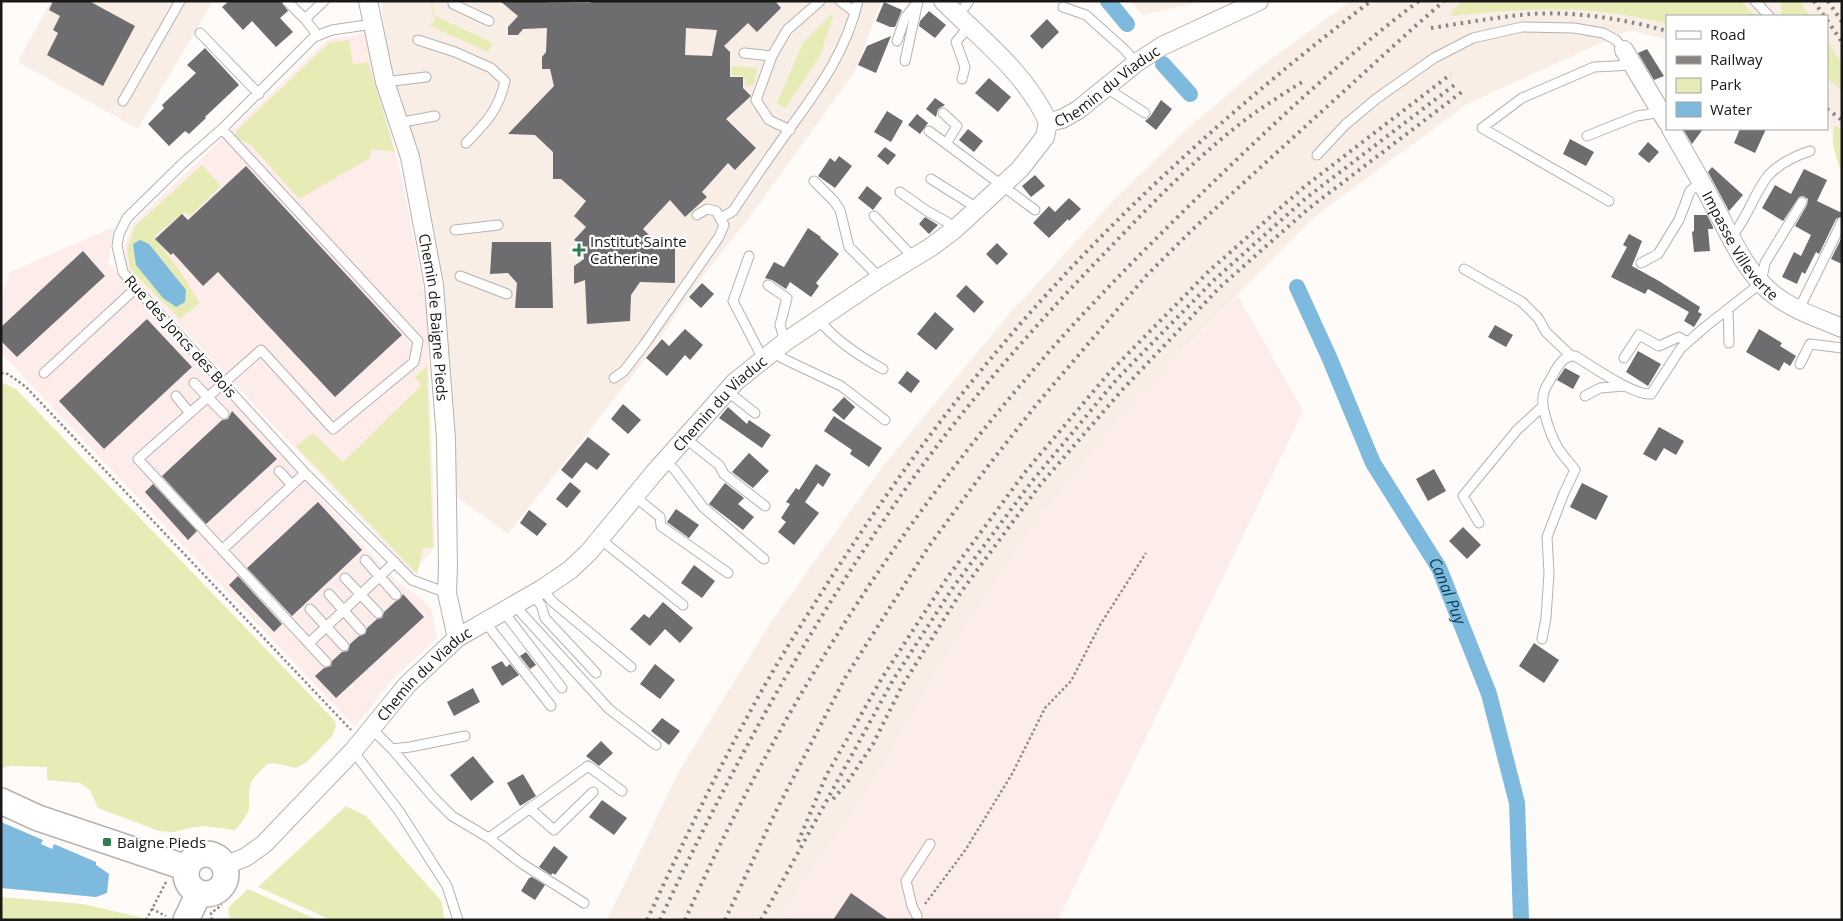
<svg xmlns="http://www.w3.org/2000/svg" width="1843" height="921" font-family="'Open Sans',sans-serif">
<rect width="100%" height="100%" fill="#fefbf8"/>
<path fill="#f8eee6" d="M51,1H213L138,129L18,62Z
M381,1H881L856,70L749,218L698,282L647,357L508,534L457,497L452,398L442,299L421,171L386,53Z
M1129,1H1205L1143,15Z
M1351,1H1841L1842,144L1827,124V16H1667V40L1630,30L1467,104L1314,217L1137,397L1028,532L949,651L863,799L797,889L781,920H607L679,771L769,625L883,466L1010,313L1115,199L1187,129L1260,67Z"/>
<path fill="#fdedea" d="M365,33L403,183L427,308L435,547L412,573L127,269L124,247L132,224L327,40Z
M114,227L108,263L396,581L423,600L432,610L437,638L391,681L355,727L1,353V299L10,272Z
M1238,296L1303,411L1058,920H781L797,889L863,799L949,651L1028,532L1137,397Z"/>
<path fill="#e7ebb5" d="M430,1H432L435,16L493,43L488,52L428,25L435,21Z
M1463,1H1741L1756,16H1667V24C1595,4 1525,8 1452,16V11Z
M1781,1H1800L1810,16H1781Z
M831,15L833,16L820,56L785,108L777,103L803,43Z
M349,40L353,64L368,62L395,152L372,149L370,158L299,199L251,145L236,138V131L330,42Z
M1827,41L1842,63V91L1827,77Z
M732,66L757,68L754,85L746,86L744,76L732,75Z
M1835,125L1842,130V173C1836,158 1829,140 1835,125Z
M202,165L221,186L190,216L185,212L154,236L182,274L200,303L180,319L130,269L127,249L135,226Z
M427,366L433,547L423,548L417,574L296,446L313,433L343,462L421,386L415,377Z
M1,382L16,389L335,721L336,726L332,736L307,762L296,768L274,763L267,764L252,780L249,789V810L242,822L235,830L204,826L189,828L174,832L159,831L98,808L90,790L80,783L47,780V767L11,766L1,768Z
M346,806L366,816L442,902L444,920H331L258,887Z
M248,889L318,920H230L228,908Z
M1,897L83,904L143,918L142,920H1Z"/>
<path fill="#7dbade" d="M140,240L149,244L186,290L185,302L176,307L163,298L136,265L133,244Z
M1,822L43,840L41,844L52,849L54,844L96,862V865L109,874L107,893L96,897L1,888Z"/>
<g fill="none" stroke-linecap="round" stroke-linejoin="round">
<g stroke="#7dbade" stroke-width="16">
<path d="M1108,1L1127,24"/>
<path d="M1163,64L1190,94"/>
<path id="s1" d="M1297,287L1329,357L1373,463L1439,568L1489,694L1517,803L1521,920"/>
</g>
</g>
<path fill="#6d6c6f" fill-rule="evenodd" d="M53,1H89L135,26L103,86L47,55L58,33L53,30L60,16L49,10Z
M229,1H281L288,11L280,18L293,32L276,47L252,21L243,30L222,7Z
M500,1L589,3L595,1H775L781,8L757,32L748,23L724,46L730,52V77H743V88L751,96L726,119L756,148L735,170L728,163L702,192L707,197L685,217L670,200L643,229L655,241H675V283L640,282L631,295L630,321L587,324L585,280L574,284V266L584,259L583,247L574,240L586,227L574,216L586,201L561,179H553V152L535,135L508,134L554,86L550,69H542V57L546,52L547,28L523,29L518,35H508V27L518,16ZM686,28L717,30L712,56L685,55Z
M884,2L902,10L895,27H890L876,21Z
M929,11L946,25L935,38L919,26L920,21Z
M1047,19L1059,32L1042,49L1030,36Z
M891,36L876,73L858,65L867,46Z
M205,48L239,85L205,117L206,118L189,134L185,131L169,146L148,124L164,108L162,105L196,73L187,65Z
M1647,49L1664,76L1654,80L1638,53Z
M989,78L1011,97L998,112L975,93Z
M935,98L945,105L938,109L936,117L926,109Z
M1161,100L1172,109L1156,130L1145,121L1150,117Z
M887,111L903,121L891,142L874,132Z
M917,114L928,123L920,134L908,125Z
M968,129L983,141L974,152L959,140Z
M1683,129H1703L1692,144Z
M1740,129H1766L1755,153L1734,143Z
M1570,139L1594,152L1586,166L1563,154Z
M1648,142L1659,152L1649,163L1638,154Z
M885,147L896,155L888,165L877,156Z
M839,156L852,166L835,188L818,176L830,158L835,162Z
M246,166L402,335L335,397L218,272L203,286L173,253L171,255L155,239L182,214L188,220Z
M1712,167L1743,195L1729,211L1708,172Z
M1804,169L1827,180L1817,201L1842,213V216L1836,219L1819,254L1816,252L1805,274L1802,272L1797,284L1782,277L1794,252L1801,256L1811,235L1795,226L1807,205L1808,199L1803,196L1799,197L1783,221L1762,208L1775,185L1791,194Z
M1035,175L1045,186L1031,197L1022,186Z
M867,186L882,198L873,210L858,198Z
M1069,198L1081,209L1069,221L1068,219L1049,238L1033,223L1049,206L1055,212Z
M1694,215H1707L1713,227V229H1708L1710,251L1694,252L1692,232L1694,231Z
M925,217L938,225L929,234L919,224Z
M808,228L821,237L820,238L839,254L816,283L819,286L811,297L790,282L786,289L772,280L765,278L774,262L784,267Z
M1629,234L1642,241L1632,266L1659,281L1700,307L1698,312L1702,314L1694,327L1684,321L1689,312L1648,289L1645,294L1611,277L1627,247L1623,245Z
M1842,237V264L1831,259Z
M492,242H551L553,308H515L517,283L508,273L490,274Z
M997,243L1008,254L997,265L986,254Z
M83,251L105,276L17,357L1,341V327Z
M702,283L714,294L701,308L689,297Z
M966,285L984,302L974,313L956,296Z
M935,312L954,329L936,350L917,334Z
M147,319L192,367L104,449L59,401Z
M1495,325L1513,335L1506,347L1488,337Z
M685,329L703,345L690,360L685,355L667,376L646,358L662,339L669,346Z
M1759,329L1782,343L1780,346L1796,356L1790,366L1784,362L1779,371L1746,352Z
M1638,351L1661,364L1648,386L1626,372Z
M1565,368L1580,376L1573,389L1557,380Z
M907,371L920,381L911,393L898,383Z
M844,397L855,407L844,420L832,410Z
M623,404L641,420L628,434L611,419Z
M728,407L747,424L749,420L771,435L762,448L719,418Z
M232,411L277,459L206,524L162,476L222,420L228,419Z
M834,416L882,448L869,467L850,454L852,450L824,431Z
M1659,427L1684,441L1676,455L1664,448L1656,461L1643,454Z
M588,437L610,454L597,470L586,462L572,479L561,470Z
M749,453L769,471L753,488L732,472Z
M816,464L831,474L823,487L818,483L805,502L819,513L794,545L778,532L786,522L781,518L790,504L786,502L796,488L799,490Z
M1434,469L1446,491L1428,501L1416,479Z
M570,482L581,491L567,508L556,499Z
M725,483L744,498L738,504L754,517L743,530L709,504Z
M1582,483L1608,496L1596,520L1570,507Z
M153,484L197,531L188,540L145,492Z
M318,502L362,550L292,616L247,568Z
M676,509L699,525L689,538L667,522Z
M529,510L547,524L537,536L520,523Z
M1463,527L1481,545L1467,559L1449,541Z
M694,565L715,581L702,598L681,583Z
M238,576L282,624L274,632L229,585Z
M403,594L424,617L336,698L315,676L324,668L331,666L332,661L342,652L348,651L350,644L359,636L365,634L367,628L377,619L382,618L384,612L396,601L400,599Z
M663,602L693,628L680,643L665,629L650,646L630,629L644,614L649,618Z
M1534,643L1559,660L1544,683L1519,666Z
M526,652L536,665L530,669L520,656Z
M502,661L506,667L510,664L519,675L502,686L491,667Z
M655,664L675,680L660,699L640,684Z
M473,688L480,702L454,716L447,702Z
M662,718L680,731L669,745L651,731Z
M601,741L613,753L599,766L586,756Z
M473,756L494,782L471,801L450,775Z
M523,774L536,796L520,806L507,783Z
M602,800L627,818L614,835L589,817Z
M554,846L568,857L555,875L553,873L551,875L539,867Z
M532,877L545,885L535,900L521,891L529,878Z
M851,893L889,920H833Z"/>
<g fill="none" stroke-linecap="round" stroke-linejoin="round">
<defs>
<path id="service" d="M287,1L305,19L318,36
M453,1V4L489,21
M840,1L855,12
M1755,1L1769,16
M1063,7L1086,15L1125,50L1136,63
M958,16L969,1
M305,19L324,1
M373,24L332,30L314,37L222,129L182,164L127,218L119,234L117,246L123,272L136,288L305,473L412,580L447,593
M200,33L259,94
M418,40L455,52L491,68L505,81C499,109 486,123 466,143
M897,41L905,18L916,4
M744,53L772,56
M905,61L918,1
M962,79L965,67L956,42L969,26
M385,82L426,77
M1108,85L1111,91L1145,113
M123,101L180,1
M943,113L957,126L946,144
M398,123L435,116
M222,129L418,341L414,362L333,429L261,350L138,459L326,662
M790,130L769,120L756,100L772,56L787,30L820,1
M929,131L1035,210
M1587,136L1637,116L1662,112
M1317,155L1345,125L1376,99L1434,58L1473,38L1522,27L1574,28L1603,33L1616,40L1624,50
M931,179L977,208
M814,181L834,201L840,210L849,247L880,278
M900,192L927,211L947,222L955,229
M1609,201L1482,128L1522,98L1594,67L1633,65
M874,216L914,258
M721,218L733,211C749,186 766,162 783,138C815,93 845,56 858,1
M455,230L498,225
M1731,237C1747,219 1753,196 1767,177C1777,165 1795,156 1810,151
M749,256L733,301L763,359
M1641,263L1658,254L1679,220L1690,191L1701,181
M1464,269L1522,302L1538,318L1546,332L1570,355
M460,276L507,294
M768,285L787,298L780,325L785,342
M1728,309L1729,343
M1799,309L1842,222
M819,320C836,341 859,356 883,369
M773,352L784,359L841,386L885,420
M1624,358L1639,335L1659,346L1679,337L1687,342
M1800,364L1810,344L1842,348
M44,373L136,288
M614,378L624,371L644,345L719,237L724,225L716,211L707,209L697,215
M194,383L224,414
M727,391L755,413
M176,396L189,412
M1585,396L1600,388L1625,386
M685,438L719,465L724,474L765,506
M665,461L675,470L703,507L764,559
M279,471L292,485
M634,496L660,517L661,526L728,573
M1479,523L1463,496L1517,430L1543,406
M600,539L683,605
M222,550L305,473
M365,560L396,595
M345,578L378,613
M542,589L553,602L631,667
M329,594L361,630
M532,594L541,605L545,618L596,673
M514,605L609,709L656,745
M310,609L344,646
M503,611L562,688
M485,622L551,706
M1542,639L1546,618L1549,573L1547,537L1564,493L1575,470C1570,463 1563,456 1558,448C1551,436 1539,405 1544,392C1546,385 1552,378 1555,371C1560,363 1565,355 1575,356C1592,366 1634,396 1651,394L1681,348L1705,327L1761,283L1765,263L1802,202
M309,643L395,562
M372,729L392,749L433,797L452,816L489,838L588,766L622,791
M392,749L410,747L465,736
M353,751L399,811L447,886L458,920
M529,808L554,830L593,792
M489,838L521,863L584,903
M917,916L912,906L906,881L930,844"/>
<g id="minor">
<path id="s2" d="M368,1L385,82L410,157L434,285L446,439L448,565L447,593L457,638"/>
<path d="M943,1C980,38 1026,73 1048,122"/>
<path d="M1624,50L1667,122"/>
<path id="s3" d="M1048,122L1062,119L1078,110L1136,63L1162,46L1259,1"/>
<path id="s4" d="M1671,129C1685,153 1699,177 1712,202C1730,234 1744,271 1773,294C1793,310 1819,318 1842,328"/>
<path id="s5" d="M224,866L246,857L264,844L353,751L407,685L457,638L542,589L570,570L589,552L654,473L735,382L785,342L880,278L931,247L955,229L1020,169L1045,137L1048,122"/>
</g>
<path id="secondary" d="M1,801L38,818L187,868
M186 874a20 20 0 1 1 40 0a20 20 0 1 1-40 0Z
M186,920L199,893"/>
</defs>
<use href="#service" stroke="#b5b2af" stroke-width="11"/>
<use href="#minor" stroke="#b5b2af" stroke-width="20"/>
<use href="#secondary" stroke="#b5b2af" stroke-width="28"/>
<path stroke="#908e8c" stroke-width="2.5" stroke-dasharray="2.5 2.5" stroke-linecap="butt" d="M1,373L8,374L26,387L351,730
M166,882L152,909L166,916
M925,904L966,849L1012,774L1045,708L1071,681L1100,625L1146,553
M146,920L152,909
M212,920L211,913L222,905"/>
<use href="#service" stroke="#fff" stroke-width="9"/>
<use href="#minor" stroke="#fff" stroke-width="18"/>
<use href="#secondary" stroke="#fff" stroke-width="25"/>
<path stroke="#878482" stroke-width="4" stroke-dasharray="2.5 5" stroke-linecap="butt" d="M1814,1L1824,16
M1828,1L1842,22
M1827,20L1842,42
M1431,28C1464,23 1497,17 1530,14C1575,11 1624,19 1667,31
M1827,109L1842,120
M833,799L847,783L873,744L902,686L961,592L1040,485L1123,389L1219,288L1308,209L1463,91
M798,842L826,776L882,678L947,578L1026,471L1109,373L1209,271L1304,187L1451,74
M647,920C693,821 740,722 798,630C854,540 915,450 983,368C1096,230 1229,109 1371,1
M660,920C729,771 809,626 904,491C961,410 1028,333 1097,261C1146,210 1196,156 1253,114C1269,103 1286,92 1302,82
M685,920C771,726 886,542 1024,381C1079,315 1139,255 1200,195C1270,127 1341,59 1419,1
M725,920L775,813L845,678L929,546L988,466L1036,405L1146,276L1193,229L1412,29L1444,1
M761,920L893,680L954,586L1033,480L1117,379L1214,280L1306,198L1457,83"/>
</g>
<g fill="#2f7d4c" stroke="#fff" stroke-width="2">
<path d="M576.5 242.5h5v5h5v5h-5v5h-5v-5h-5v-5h5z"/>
<rect x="102" y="837" width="10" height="10" rx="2.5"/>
</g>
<g text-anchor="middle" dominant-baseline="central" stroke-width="4.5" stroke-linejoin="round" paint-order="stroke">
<g font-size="15" fill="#1a1817" stroke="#fff">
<text stroke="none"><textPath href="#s3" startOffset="70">Chemin du Viaduc</textPath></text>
<text stroke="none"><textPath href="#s4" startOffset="136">Impasse Villeverte</textPath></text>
<text stroke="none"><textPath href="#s2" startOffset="324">Chemin de Baigne Pieds</textPath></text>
<text transform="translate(181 336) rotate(48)">Rue des Joncs des Bois</text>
<text stroke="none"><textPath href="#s5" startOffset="685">Chemin du Viaduc</textPath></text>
<text stroke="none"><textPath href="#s5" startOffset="280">Chemin du Viaduc</textPath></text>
</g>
<g font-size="15" fill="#1a1817" stroke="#fff" text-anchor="start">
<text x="590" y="241">Institut Sainte<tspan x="590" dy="17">Catherine</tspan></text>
<text x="117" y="842">Baigne Pieds</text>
</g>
<g font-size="16" font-style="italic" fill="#093d55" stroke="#fff">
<text stroke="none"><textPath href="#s1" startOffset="340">Canal Puy</textPath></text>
</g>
</g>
<rect width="1843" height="921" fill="none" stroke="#1a1817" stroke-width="5"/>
<rect x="1666" y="15" width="162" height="115" fill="#ffffff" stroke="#a3a3a2"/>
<rect x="1676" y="31" width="25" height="8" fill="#ffffff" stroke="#a3a3a2"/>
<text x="1710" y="40" font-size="15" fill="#1a1817">Road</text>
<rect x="1676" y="56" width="25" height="8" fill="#878482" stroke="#a3a3a2"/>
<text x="1710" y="65" font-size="15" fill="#1a1817">Railway</text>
<rect x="1676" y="78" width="25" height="15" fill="#e7ebb5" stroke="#a3a3a2"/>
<text x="1710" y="90" font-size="15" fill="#1a1817">Park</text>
<rect x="1676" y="102" width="25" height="15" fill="#7dbade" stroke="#a3a3a2"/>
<text x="1710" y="115" font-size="15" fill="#1a1817">Water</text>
</svg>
